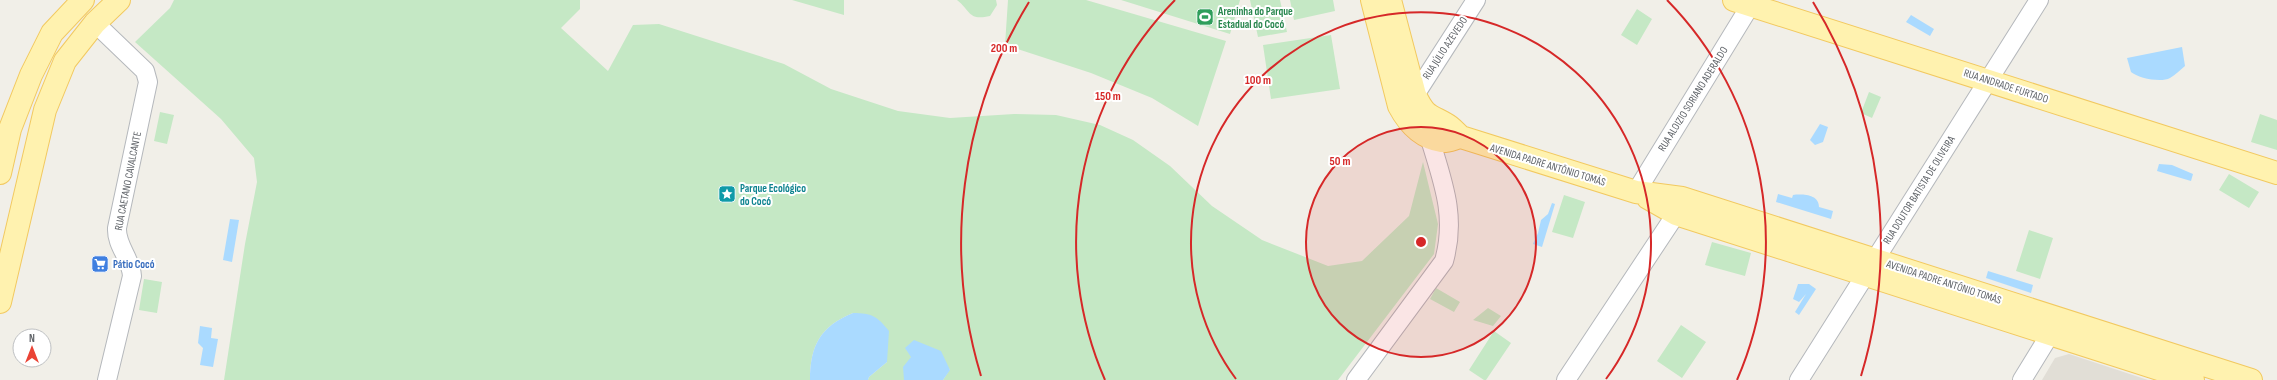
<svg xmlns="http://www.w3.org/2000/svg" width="2277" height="380" font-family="'Sofia Sans Condensed',sans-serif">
<rect width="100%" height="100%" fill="#f1efe8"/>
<path fill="#e1ded6" d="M2069,354L2148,380H2042L2055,358Z"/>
<path fill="#c5e8c5" d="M174,0H580V9L561,28L608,71L633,25L659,24L784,64L831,89L898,111L950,118L1014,114L1056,115L1100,125L1133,140L1170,166L1212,206L1262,240L1328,266L1362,261L1409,216L1423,162L1438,224L1434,254L1338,380H943L950,369L911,357L905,380H868L869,377L887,362L853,313C821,326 810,345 810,380H224L245,244L257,182L254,158L221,119L135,42L170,8Z
M792,0H844V15Z
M957,0H996L997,5L990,16C968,21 971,11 957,0Z
M1008,0H1086L1226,41L1198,126L1152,98L1091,73L1005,45Z
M1121,0H1240L1230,34Z
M1250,0H1280L1287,32L1258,37Z
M1290,0H1333L1335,11L1294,20Z
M1637,9L1652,19L1637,45L1621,35Z
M1331,35L1340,89L1271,99L1263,45Z
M1869,92L1881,97L1872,118L1861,113Z
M160,112L174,115L167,144L154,141Z
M2260,114L2277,120V150L2251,142Z
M2229,174L2259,192L2249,208L2219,190Z
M1564,195L1585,202L1573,238L1552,232Z
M2029,230L2053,238L2040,279L2016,271Z
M1712,242L1751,253L1745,276L1705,265Z
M144,279L162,282L157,313L139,310Z
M1436,288L1460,302L1454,312L1430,299Z
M1488,308L1501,316L1493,326L1473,320Z
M1681,325L1706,342L1682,378L1657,361Z
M1494,331L1511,343L1486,380H1484L1469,370Z"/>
<path fill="#aadaff" d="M1911,15L1934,29L1930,36L1906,22Z
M2182,47L2185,66C2180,70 2175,75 2170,78C2161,83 2138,78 2131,72L2127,58Z
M1820,124L1828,127L1823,142L1815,145L1810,140Z
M2159,164L2172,165L2193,174L2191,181L2157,171Z
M1778,194L1792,198L1793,195C1802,194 1819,194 1819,207L1833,211L1831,219L1776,202Z
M1552,203L1555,204L1542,247L1533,244L1538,233L1541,220L1548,214Z
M230,219L239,220L232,262L223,260Z
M1988,271L2033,285L2031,293L1986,278Z
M1798,284H1809L1816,289L1799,315L1795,312L1806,294L1799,302L1793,299Z
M853,313C872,313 877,316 889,331L887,362L869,377L868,380H810C810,345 821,326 853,313Z
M200,326L212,328L211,338L218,339L213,367L200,365L203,348L198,343Z
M914,340L941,351L950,370L943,380H904L903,367L911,357L905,348Z"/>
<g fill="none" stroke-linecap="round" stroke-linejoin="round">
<defs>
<path id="minor" d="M95,23L145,71L148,82L117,228C116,246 131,258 132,276L107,380
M1415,95L1476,0
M1636,192L1750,6
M1356,380L1444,261C1457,215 1442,180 1429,136
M1566,380L1676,214
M1799,380L2039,0
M2022,380L2057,323"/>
<path id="primary" d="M1372,0L1399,106C1408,123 1422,138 1442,141C1447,142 1455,138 1461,137
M1390,0L1415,95C1425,116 1428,114 1446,124C1452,127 1456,133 1461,137L1636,192L1682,198L2251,380
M1734,0L2277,173
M0,173L10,129L31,75L52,33L83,0
M1648,198L1676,214L2193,380
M0,302L45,110L65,61L95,23L119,0"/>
</defs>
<use href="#minor" stroke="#b5b8bc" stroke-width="20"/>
<use href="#primary" stroke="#f2c960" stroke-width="24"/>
<use href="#minor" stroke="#fff" stroke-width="18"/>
<use href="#primary" stroke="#fff2af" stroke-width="22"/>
</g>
<circle cx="1421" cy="242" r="115" fill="#d62828" fill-opacity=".12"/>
<g fill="none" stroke="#d62828" stroke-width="2">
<circle cx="1421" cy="242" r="115"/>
<path d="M1236 379A230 230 0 1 1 1606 379"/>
<path d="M1105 380A345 345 0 0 1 1175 0M1667 0A345 345 0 0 1 1737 380"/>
<path d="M981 376A460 460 0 0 1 1029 2M1813 2A460 460 0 0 1 1861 376"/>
</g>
<defs>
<symbol id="stadium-square" viewBox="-11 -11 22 22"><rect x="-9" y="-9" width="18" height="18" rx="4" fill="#2e9e5b" stroke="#fff"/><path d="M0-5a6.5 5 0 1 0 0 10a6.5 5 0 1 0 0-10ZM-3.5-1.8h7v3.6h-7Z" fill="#fff"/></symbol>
<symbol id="sight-square" viewBox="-11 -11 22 22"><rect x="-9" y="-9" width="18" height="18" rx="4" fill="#0f9aa8" stroke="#fff"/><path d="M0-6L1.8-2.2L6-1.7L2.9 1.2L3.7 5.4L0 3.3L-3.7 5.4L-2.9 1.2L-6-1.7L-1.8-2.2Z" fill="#fff"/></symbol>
<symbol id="supermarket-square" viewBox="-11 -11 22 22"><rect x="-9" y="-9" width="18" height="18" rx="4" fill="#3f7fe0" stroke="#fff"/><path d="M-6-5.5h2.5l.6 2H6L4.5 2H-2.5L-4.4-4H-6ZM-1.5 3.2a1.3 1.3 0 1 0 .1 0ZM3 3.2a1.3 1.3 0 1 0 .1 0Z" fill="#fff"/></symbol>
</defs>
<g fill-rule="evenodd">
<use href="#stadium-square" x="1195" y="7" width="20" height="20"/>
<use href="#sight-square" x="717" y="184" width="20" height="20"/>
<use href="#supermarket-square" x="90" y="254" width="20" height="20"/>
</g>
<g text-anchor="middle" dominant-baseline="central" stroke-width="4" stroke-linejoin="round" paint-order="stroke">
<g font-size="11" font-weight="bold" fill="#27864d" stroke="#fff" text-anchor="start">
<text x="1218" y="11">Areninha do Parque<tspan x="1218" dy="13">Estadual do Cocó</tspan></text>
</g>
<g font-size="11" fill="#5f6368" stroke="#fff">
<text transform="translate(1445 48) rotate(-57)">RUA JÚLIO AZEVEDO</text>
<text transform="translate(2006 86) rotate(18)">RUA ANDRADE FURTADO</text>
<text transform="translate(1693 99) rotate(-58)">RUA ALOIZIO SORIANO ADERALDO</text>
<text transform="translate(1548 165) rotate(17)">AVENIDA PADRE ANTÔNIO TOMÁS</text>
<text transform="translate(128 181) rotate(-79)">RUA CAETANO CAVALCANTE</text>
<text transform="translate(1919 190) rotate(-58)">RUA DOUTOR BATISTA DE OLIVEIRA</text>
<text transform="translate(1944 282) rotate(18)">AVENIDA PADRE ANTÔNIO TOMÁS</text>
</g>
<g font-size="11" font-weight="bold" fill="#0d838f" stroke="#fff" text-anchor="start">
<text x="740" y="188">Parque Ecológico<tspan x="740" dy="13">do Cocó</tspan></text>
</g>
<g font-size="11" font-weight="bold" fill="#366cbe" stroke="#fff" text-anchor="start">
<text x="113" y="264">Pátio Cocó</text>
</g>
</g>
<circle cx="1421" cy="242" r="6" fill="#d62828" stroke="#fff" stroke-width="2"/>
<g font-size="12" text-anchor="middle" font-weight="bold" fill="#d62828" stroke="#fff" stroke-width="4" stroke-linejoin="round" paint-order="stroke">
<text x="1004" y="52">200 m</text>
<text x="1258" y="84">100 m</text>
<text x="1108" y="100">150 m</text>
<text x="1340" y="165">50 m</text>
</g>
<g transform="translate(32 348)"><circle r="19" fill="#ffffff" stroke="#bfc1c3"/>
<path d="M0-3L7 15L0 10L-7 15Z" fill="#ea4335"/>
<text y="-6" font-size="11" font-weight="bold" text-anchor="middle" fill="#5f6368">N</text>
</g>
</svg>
